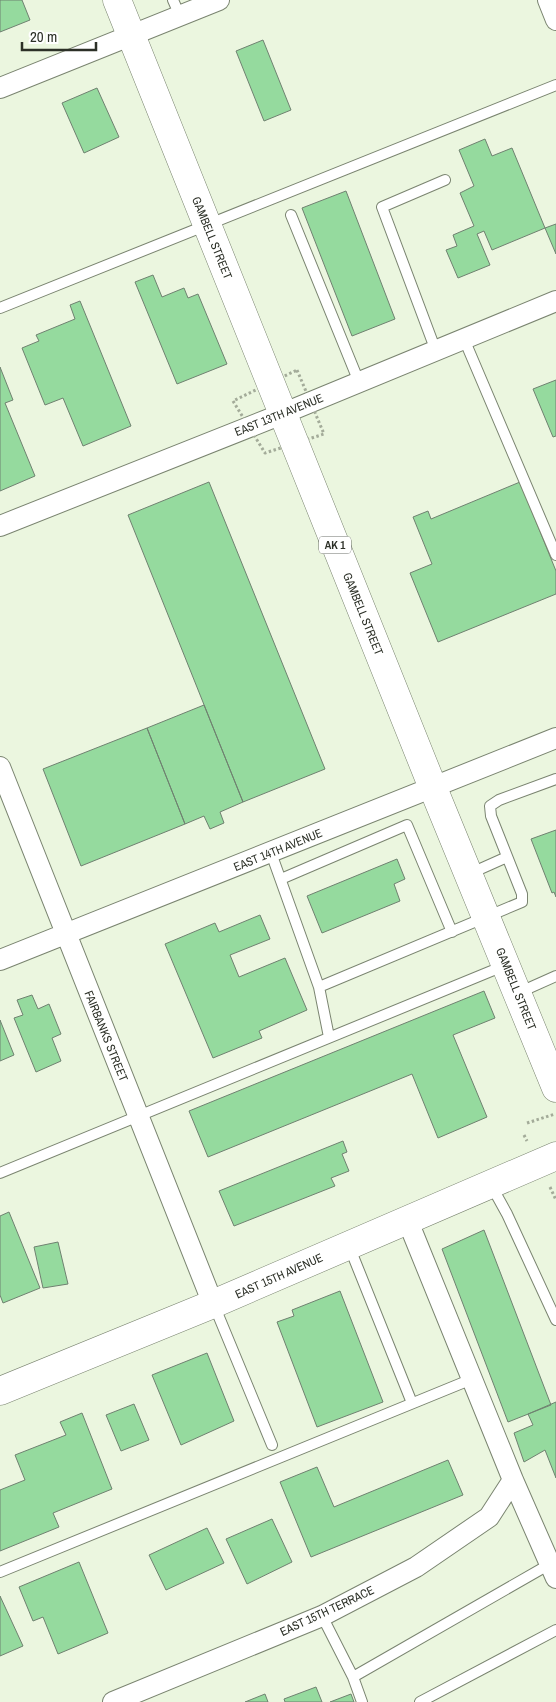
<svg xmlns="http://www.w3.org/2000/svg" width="556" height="1702" font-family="'Archivo Narrow',sans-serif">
<rect width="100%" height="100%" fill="#ebf6df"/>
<path fill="#95da9e" stroke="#6f8170" d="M0,0H22L30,20L0,32Z
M263,40L291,110L264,121L236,51Z
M97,88L119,137L84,153L62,103Z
M485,139L492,156L512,148L545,228L492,250L484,231L477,234L490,265L458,278L446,250L457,246L453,235L474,226L460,193L474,186L459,150Z
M346,191L395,319L352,336L302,208Z
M556,224V254L545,228Z
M153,275L162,297L184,288L188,298L198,294L227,364L177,384L135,282Z
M80,301L131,426L83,446L63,398L45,405L22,348L39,341L36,335L75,319L70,305Z
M0,367L13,400L5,403L35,476L0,491Z
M556,380V436L553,437L533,389Z
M209,482L325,769L243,802L128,515Z
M520,482L556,571V594L438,642L410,573L432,564L413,517L428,511L431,519Z
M204,705L243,802L220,812L224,823L210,829L204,816L185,824L147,728Z
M147,728L185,824L81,866L43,769Z
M556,830V897L554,892L552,893L531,839Z
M397,859L405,879L394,884L400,901L322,933L307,896Z
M260,915L270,939L230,955L239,977L285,958L307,1010L259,1031L262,1038L213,1058L165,944L215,923L219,932Z
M484,991L495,1018L453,1035L487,1117L438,1138L412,1074L208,1157L189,1111Z
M32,995L38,1009L49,1004L61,1034L52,1038L61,1061L36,1072L14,1018L23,1015L17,1000Z
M0,1020L14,1055L0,1061Z
M343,1141L347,1152L342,1154L349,1171L331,1178L335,1186L234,1226L219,1191Z
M9,1212L40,1288L3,1303L0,1295V1216Z
M484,1230L551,1405L508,1422L442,1249Z
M58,1242L68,1284L43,1288L34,1247Z
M340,1291L383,1402L317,1427L277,1322L294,1316L292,1310Z
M207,1353L234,1421L181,1445L152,1375Z
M556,1402V1478L545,1450L524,1462L514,1433L533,1425L528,1414Z
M134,1404L149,1440L121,1451L106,1415Z
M82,1413L112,1489L53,1513L59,1527L0,1551V1490L25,1480L15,1455L66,1435L60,1422Z
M448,1460L463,1495L311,1557L280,1482L317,1467L334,1507Z
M272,1519L292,1562L247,1584L226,1539Z
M207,1528L224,1563L166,1590L149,1555Z
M79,1562L108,1633L58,1654L43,1617L33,1621L19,1587Z
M0,1596L23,1646L0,1656Z
M316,1687L322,1702H285L284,1699Z
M265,1694L268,1702H245Z
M351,1694L354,1702H330Z"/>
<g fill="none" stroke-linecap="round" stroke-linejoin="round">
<defs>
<path id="lane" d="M173,0L180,16
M291,215L359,382
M0,308L556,85
M464,339L556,555
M436,351L382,207L445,180
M271,853L319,987L522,902V894L491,816L490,806L499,800L556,779
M469,874L507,857
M281,879L407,825L452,932
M319,987L329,1037
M518,993L556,976
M0,1173L506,965
M491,1185L507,1214L556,1320
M349,1246L412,1403
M214,1305L272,1445
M0,1572L472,1379
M322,1616L353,1677
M362,1702L353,1677L550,1564
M420,1702L556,1630"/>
<path id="street" d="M548,0L556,20
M0,88L219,0
M0,526L282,414L556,301
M0,767L213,1304
M0,960L556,738
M407,1219L513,1480L556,1578
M113,1702L322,1616L416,1567L489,1517L513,1480"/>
<path id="secondary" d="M0,1391L213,1304L556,1156"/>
<path id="highway" d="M117,0L433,788L556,1088"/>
</defs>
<use href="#lane" stroke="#7a8470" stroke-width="12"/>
<use href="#street" stroke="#7a8470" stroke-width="22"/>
<use href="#secondary" stroke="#7a8470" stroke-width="29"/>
<use href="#highway" stroke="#7a8470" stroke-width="29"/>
<path stroke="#a3ab99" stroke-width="3" stroke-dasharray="2.5 2.5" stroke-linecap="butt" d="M297,370L324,434L265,453L233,401Z
M527,1123L555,1114
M524,1135L527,1141
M550,1187L556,1200"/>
<use href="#lane" stroke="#fff" stroke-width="10"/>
<use href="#street" stroke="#fff" stroke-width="20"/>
<use href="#secondary" stroke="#fff" stroke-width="28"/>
<use href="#highway" stroke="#fff" stroke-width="28"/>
</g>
<g text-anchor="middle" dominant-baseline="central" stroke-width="5" stroke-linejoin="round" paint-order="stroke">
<rect fill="#fff" stroke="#6b6e68" stroke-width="1" x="319" y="536.5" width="32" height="17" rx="4"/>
<g font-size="11" font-weight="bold" fill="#2c3027">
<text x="335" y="545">AK 1</text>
</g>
<g font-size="12" fill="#2c3027" stroke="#fff">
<text transform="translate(212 238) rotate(68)">GAMBELL STREET</text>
<text transform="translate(279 415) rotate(-22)">EAST 13TH AVENUE</text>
<text transform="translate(363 614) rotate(68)">GAMBELL STREET</text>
<text transform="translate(278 850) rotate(-22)">EAST 14TH AVENUE</text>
<text transform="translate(516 989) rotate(68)">GAMBELL STREET</text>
<text transform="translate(106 1036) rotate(68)">FAIRBANKS STREET</text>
<text transform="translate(279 1276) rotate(-24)">EAST 15TH AVENUE</text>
<text transform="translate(327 1611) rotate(-25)">EAST 15TH TERRACE</text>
</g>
</g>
<path d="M22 42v8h74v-8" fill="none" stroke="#2c3027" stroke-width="2.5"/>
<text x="30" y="42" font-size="15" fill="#2c3027" stroke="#ffffff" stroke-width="4" paint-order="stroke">20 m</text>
</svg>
